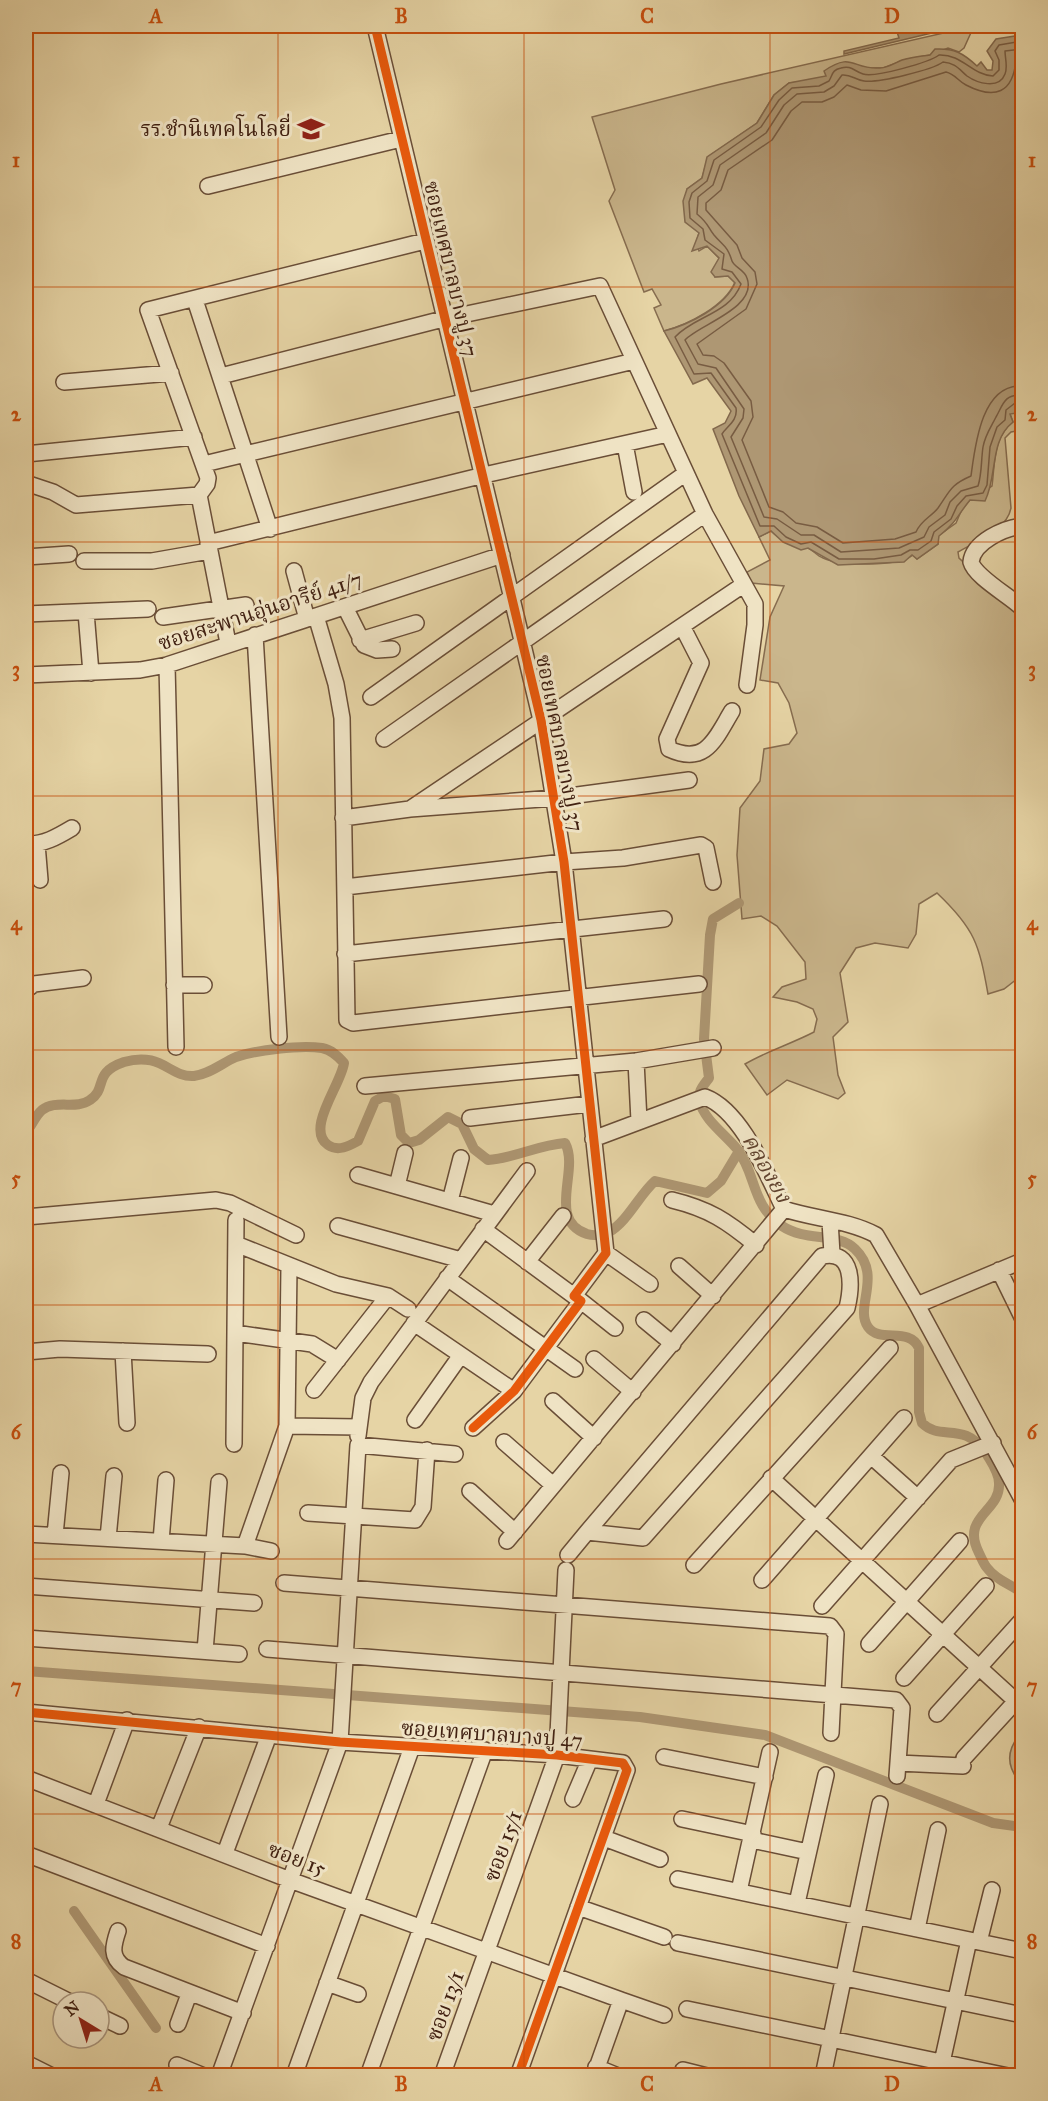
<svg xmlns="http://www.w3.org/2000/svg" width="1048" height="2101" font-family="'IM FELL Great Primer','Noto Serif Thai',serif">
<rect width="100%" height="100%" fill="#e6d4a5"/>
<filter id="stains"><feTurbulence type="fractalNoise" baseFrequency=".00333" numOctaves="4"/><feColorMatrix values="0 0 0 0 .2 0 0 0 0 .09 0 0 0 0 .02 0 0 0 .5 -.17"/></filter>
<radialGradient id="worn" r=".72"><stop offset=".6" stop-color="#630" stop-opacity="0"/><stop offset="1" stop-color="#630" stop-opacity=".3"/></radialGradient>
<path fill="#cab68c" stroke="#866c4f" stroke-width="1.5" d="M974,26L964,48L959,52L948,48L930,55L904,60L883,68H864L818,80L789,83L774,95L757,123L708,157L702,178L687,189L699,233L696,243L699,251L707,246L719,258L715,277L728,276L735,282C725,306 688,325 664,331L654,308L661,305L652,289L644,292L609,201L615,190L592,117L721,84Z
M1015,408L1022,409V430L1011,432L1005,438L1011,508C1007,530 977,541 958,552L959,558L1022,616V975L1004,989L988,994C979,944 975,929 937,893L919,904L916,934L908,948L875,943L856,948L840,973L848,1022L833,1037L838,1075L845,1093L838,1099L787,1080L767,1095L745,1064C767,1051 791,1044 814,1032L817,1019L813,1009L797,1002L773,997L782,987L806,979L805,962L777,926L761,916L742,919L737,855L740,808L760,781L764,749L789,744L797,733L789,703L778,683L760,680L770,617L784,586L751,583L747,572L770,560L759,537L771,531C786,545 791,541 808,548C813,550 817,556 823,558C842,566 897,567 913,555L917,559L938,544V536L956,523L962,509L970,500L992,486C995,463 993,437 1013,422L1010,414Z
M1022,1732V1781H1019C1005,1764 1008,1747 1022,1732Z"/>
<path fill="#ae9773" stroke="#82684c" stroke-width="1.5" d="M895,26H931L932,33L844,54V51L899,38Z
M1022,35V409L1015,408L1017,413L1010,414L1013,422C989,441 998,475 985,501L970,500C957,516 956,523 939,536L938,544L917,559L912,555L904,562L838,565L808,548L801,550L783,542L771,531L759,537L739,496L713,429L725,423L731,411L707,378L693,384L664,331C688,325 725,307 735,283L728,276L715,277L711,272L719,258L707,246L692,251L699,233L685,222L683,201L687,189L702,178L707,157L757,123L774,95L789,83L826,76L824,71C853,51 852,70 880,68C888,68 895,63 902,60C911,57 921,56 930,55L935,49C954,48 963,53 977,66L981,62L987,70H992L993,61L987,51L996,39Z"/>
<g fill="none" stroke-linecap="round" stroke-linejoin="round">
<path stroke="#785c42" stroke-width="1.5" d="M1022,41L999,45L995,51L999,60V70L993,76C972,75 962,54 939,55C930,62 875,78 863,74C854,71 851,65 841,68C832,70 833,74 829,81L819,86L792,88L779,100L761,127L714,160L707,181L692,193L689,202L690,218L703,229L705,240L724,254L722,269L732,272L741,284C730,314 694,316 675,337L694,374L711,373L736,408C738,421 727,426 722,434L760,526H774L786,537L801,544L811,542L839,559H874L901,555L910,550H918L931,541L934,532L951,519L957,506L966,496L983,493L987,485L990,447L997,427L1005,420L1006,410L1015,403H1022
M1022,49L1005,51C1005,58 1008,67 1005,74C999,90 977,83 967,76C959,69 955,63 943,62C932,70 879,83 864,81C855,80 851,74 842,75L834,86L824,92L797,94L784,105L766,133L720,165L713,185L698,197L697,214C709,224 707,226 714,235C724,247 727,245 732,261C734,267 745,270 747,278C758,308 698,325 685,340L698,364L716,368L744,409L743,418L731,437L764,517L777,519L801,535H814L841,552L899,548L924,537L929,527L945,515L950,502L961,491L978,486C982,474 981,460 983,447C985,435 991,427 996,417C1003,405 1004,394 1022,395
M1022,58L1016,60C1013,93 995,100 966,85C958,81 955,74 946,72L886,91L861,90L847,85L834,97L822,102H802L791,111L772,140L728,170L721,190L706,203V210L737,245L742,258L755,272L757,284L746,309L697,344L703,355L714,356L724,363L751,401L753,417L742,440L769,507L783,512L796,523L817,527L843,543L895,539L916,532C921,520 931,517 938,508C950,491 950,485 971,476C975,447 981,384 1022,386"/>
<path stroke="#ae9773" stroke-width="10" d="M739,903L713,919L710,935L704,1039L709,1078C703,1086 697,1092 700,1102C704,1120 726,1135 737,1149C757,1175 751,1205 782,1226C806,1242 838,1232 855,1249C883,1276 854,1307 868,1327C880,1344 909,1326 919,1348V1412L922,1423C941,1442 963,1420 986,1453C991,1462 999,1472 999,1483C1001,1512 960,1516 979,1553C982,1559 984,1565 988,1569C996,1580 1012,1585 1022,1593
M26,1132C32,1126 35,1116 42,1110C56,1099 76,1110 90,1100C108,1088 92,1073 124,1062C162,1051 170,1078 194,1076C210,1074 222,1063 236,1057C256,1050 300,1045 322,1048C332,1050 338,1056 344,1063C341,1085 305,1129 328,1145C338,1152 349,1146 358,1141L375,1101L384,1096L395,1099L401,1135L409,1143L419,1140L448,1117L462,1124L474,1149L488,1160C515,1158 538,1145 565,1143C580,1170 546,1220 587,1234C594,1236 603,1235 609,1232C628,1221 639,1195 655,1181L707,1193L721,1181L739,1151
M26,1671L640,1717L765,1735L993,1823L1022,1827
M1022,1750L1020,1754L1022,1769
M74,1911L156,2028"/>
<defs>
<path id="minor" d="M375,26L541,720L564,862L606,1253L574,1296L581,1301L514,1391L473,1428
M208,186L401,139
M195,300L270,529
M221,376L443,319L600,286L705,514L755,604V625L747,685
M64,382L171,373
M625,444L634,492
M26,454L194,437
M204,464L634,361
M26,483L53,492L76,505L199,495
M1022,526C1004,528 973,542 971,562C975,577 1010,596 1022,608
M208,543L484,475L668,434
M26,557L69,554
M84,561H152L209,551
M294,571L307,619
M345,607L364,645L377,650L392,649
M86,612L91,673
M26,614L148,609
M316,616L336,684L342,718L347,1020L353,1023L699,984
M163,617L246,605
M682,626L701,663L667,739L669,749C706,766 715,739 732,711
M255,635L279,1037
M360,640L416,623
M228,643L199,495L207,484L208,478L148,310L425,241
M167,665L176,1047
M26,675L140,670L167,665L502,555
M371,697L686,473
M384,739L705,514
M410,809L743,585
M343,818L410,809L555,798L689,780
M26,844C43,845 57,837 72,828
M37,844L40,880
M345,887L564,862L623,858L701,845L706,848L713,882
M345,954L664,919
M174,985H204
M26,990L34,984L83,978
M636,1061L639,1121
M365,1086L636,1061L713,1048
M470,1118L589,1104
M593,1139L705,1097C742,1111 767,1175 784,1209C814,1219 848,1220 876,1235L917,1305L1022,1499
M358,1175L494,1214
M397,1186L405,1153
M672,1200C709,1209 727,1221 756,1245
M450,1201L461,1158
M26,1217L216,1200L230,1203L296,1235
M830,1221L832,1254
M338,1226L461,1260
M483,1229L574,1296
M236,1244L336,1284L388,1296L408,1309
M606,1253L650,1284
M527,1262L563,1216
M679,1266L713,1296
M999,1270L1022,1317
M447,1278L575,1369
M581,1301L615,1328
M917,1305L1022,1261
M644,1320L673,1344
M414,1323L514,1391
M235,1333L312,1344L338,1360
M123,1351L127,1423
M26,1352L60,1349L208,1354
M594,1359L633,1392
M314,1390L388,1296
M553,1401L594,1438
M415,1420L461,1355
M287,1426L289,1266
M358,1436L363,1398L371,1382L527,1171
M504,1442L553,1485
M234,1444L236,1220
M871,1456L918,1498
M771,1478L1016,1701L964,1758
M470,1491L515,1532
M308,1513L415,1520L423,1507L427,1450
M26,1534L245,1546L287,1426L359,1427
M55,1535L61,1473
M108,1538L114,1476
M161,1541L166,1480
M507,1541L784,1209
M245,1546L271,1551
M568,1555L587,1532L822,1256C855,1249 852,1287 847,1308L643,1538L587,1532
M694,1565L890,1348
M762,1580L904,1418
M284,1583L830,1626L836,1634L831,1733
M26,1586L254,1603
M822,1606L951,1460L993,1443
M26,1638L239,1654
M869,1644L960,1541
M267,1649L896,1700L902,1708L897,1776
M205,1651L219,1482
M904,1678L986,1586
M26,1712L340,1742L557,1755L623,1763L627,1770L518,2076
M937,1714L1022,1620
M664,1757L765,1777
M898,1763L963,1766
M26,1778L290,1880L621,2000L594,2076
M573,1799L590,1759
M96,1804L127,1720
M682,1819L753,1834
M159,1828L199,1727
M604,1838L660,1859
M752,1840L808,1852
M225,1853L269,1735
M26,1854L267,1946
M678,1879L1022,1951
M739,1891L770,1752
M797,1903L826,1775
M578,1907L664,1937
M917,1929L938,1830
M118,1931C113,1946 110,1957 124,1967L243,2013
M979,1942L992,1890
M678,1943L1022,2015
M26,1980L70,2002
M327,1983L358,1994
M621,2000L664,2015
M687,2009L1008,2076
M99,2016L120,2026
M178,2024L189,1994
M26,2063L52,2076
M177,2065L204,2076
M596,2067L618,2076
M683,2070L707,2076
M219,2076L340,1742L358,1445L455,1454
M294,2076L412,1747
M368,2076L485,1750
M442,2076L557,1755L566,1570
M823,2076L880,1804
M939,2076L969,1940"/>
</defs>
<use href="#minor" stroke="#6a4e37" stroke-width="18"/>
<use href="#minor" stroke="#efe3c4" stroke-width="15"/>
<defs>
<path id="cycleway" d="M375,26L541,720L564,862L606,1253L574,1296L581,1301L514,1391L473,1428
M26,1712L340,1742L557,1755L623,1763L627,1770L518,2076"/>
</defs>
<use href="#cycleway" stroke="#efe3c4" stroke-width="13"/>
<use href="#cycleway" stroke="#e8590c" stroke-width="9"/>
</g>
<path fill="none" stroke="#c74e0d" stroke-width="1.5" stroke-opacity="0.55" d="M278,26V2076M524,26V2076M770,26V2076M26,287H1022M26,542H1022M26,796H1022M26,1050H1022M26,1305H1022M26,1559H1022M26,1814H1022"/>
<defs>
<symbol id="school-bare" viewBox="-9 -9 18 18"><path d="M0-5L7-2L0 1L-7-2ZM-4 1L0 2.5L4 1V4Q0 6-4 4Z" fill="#8f2418" stroke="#efe3c4" stroke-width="2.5" paint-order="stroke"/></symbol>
</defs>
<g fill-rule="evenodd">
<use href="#school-bare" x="292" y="110" width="38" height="38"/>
</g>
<g text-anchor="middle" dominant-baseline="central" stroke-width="6" stroke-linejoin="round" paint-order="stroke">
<g font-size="21" fill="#412112" stroke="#efe3c4" text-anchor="end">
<text x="291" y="129">รร.ชำนิเทคโนโลยี่</text>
</g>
<g font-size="21" fill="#412112" stroke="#efe3c4">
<text transform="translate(451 269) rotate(77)">ซอยเทศบาลบางปู 37</text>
<text transform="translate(260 611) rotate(-18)">ซอยสะพานอุ่นอารีย์ 41/7</text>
<text transform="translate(560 743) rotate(79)">ซอยเทศบาลบางปู 37</text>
<text transform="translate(492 1734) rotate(4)">ซอยเทศบาลบางปู 47</text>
<text transform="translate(503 1846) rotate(-70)">ซอย 15/1</text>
<text transform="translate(297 1859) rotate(21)">ซอย 15</text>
<text transform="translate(445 2006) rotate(-70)">ซอย 13/1</text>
</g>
<g font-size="22" font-style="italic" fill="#62442f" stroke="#efe3c4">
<text transform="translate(767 1168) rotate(60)">คลองยง</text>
</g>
</g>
<rect width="1048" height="2101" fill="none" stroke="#e6d4a5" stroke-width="66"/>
<g transform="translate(81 2020) rotate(322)"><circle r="28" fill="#efe3c4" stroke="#a9957d" stroke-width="1.5"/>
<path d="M0-4.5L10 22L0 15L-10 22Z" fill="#8f2418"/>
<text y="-9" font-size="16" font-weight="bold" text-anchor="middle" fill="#412112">N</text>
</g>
<rect x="33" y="33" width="982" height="2035" fill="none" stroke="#c74e0d" stroke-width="2"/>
<g font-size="20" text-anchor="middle" font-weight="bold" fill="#c74e0d">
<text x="156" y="23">A</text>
<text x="401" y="23">B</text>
<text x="647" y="23">C</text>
<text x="892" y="23">D</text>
<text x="16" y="167">1</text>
<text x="1032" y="167">1</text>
<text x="16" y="421">2</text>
<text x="1032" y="421">2</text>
<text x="16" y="676">3</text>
<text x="1032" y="676">3</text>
<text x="16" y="930">4</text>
<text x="1032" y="930">4</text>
<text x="16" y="1185">5</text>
<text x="1032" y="1185">5</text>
<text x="16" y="1439">6</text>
<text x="1032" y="1439">6</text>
<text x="16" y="1693">7</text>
<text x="1032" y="1693">7</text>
<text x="16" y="1948">8</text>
<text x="1032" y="1948">8</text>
<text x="156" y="2091">A</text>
<text x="401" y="2091">B</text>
<text x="647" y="2091">C</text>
<text x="892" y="2091">D</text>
</g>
<rect width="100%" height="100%" filter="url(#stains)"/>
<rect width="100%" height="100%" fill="url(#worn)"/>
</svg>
